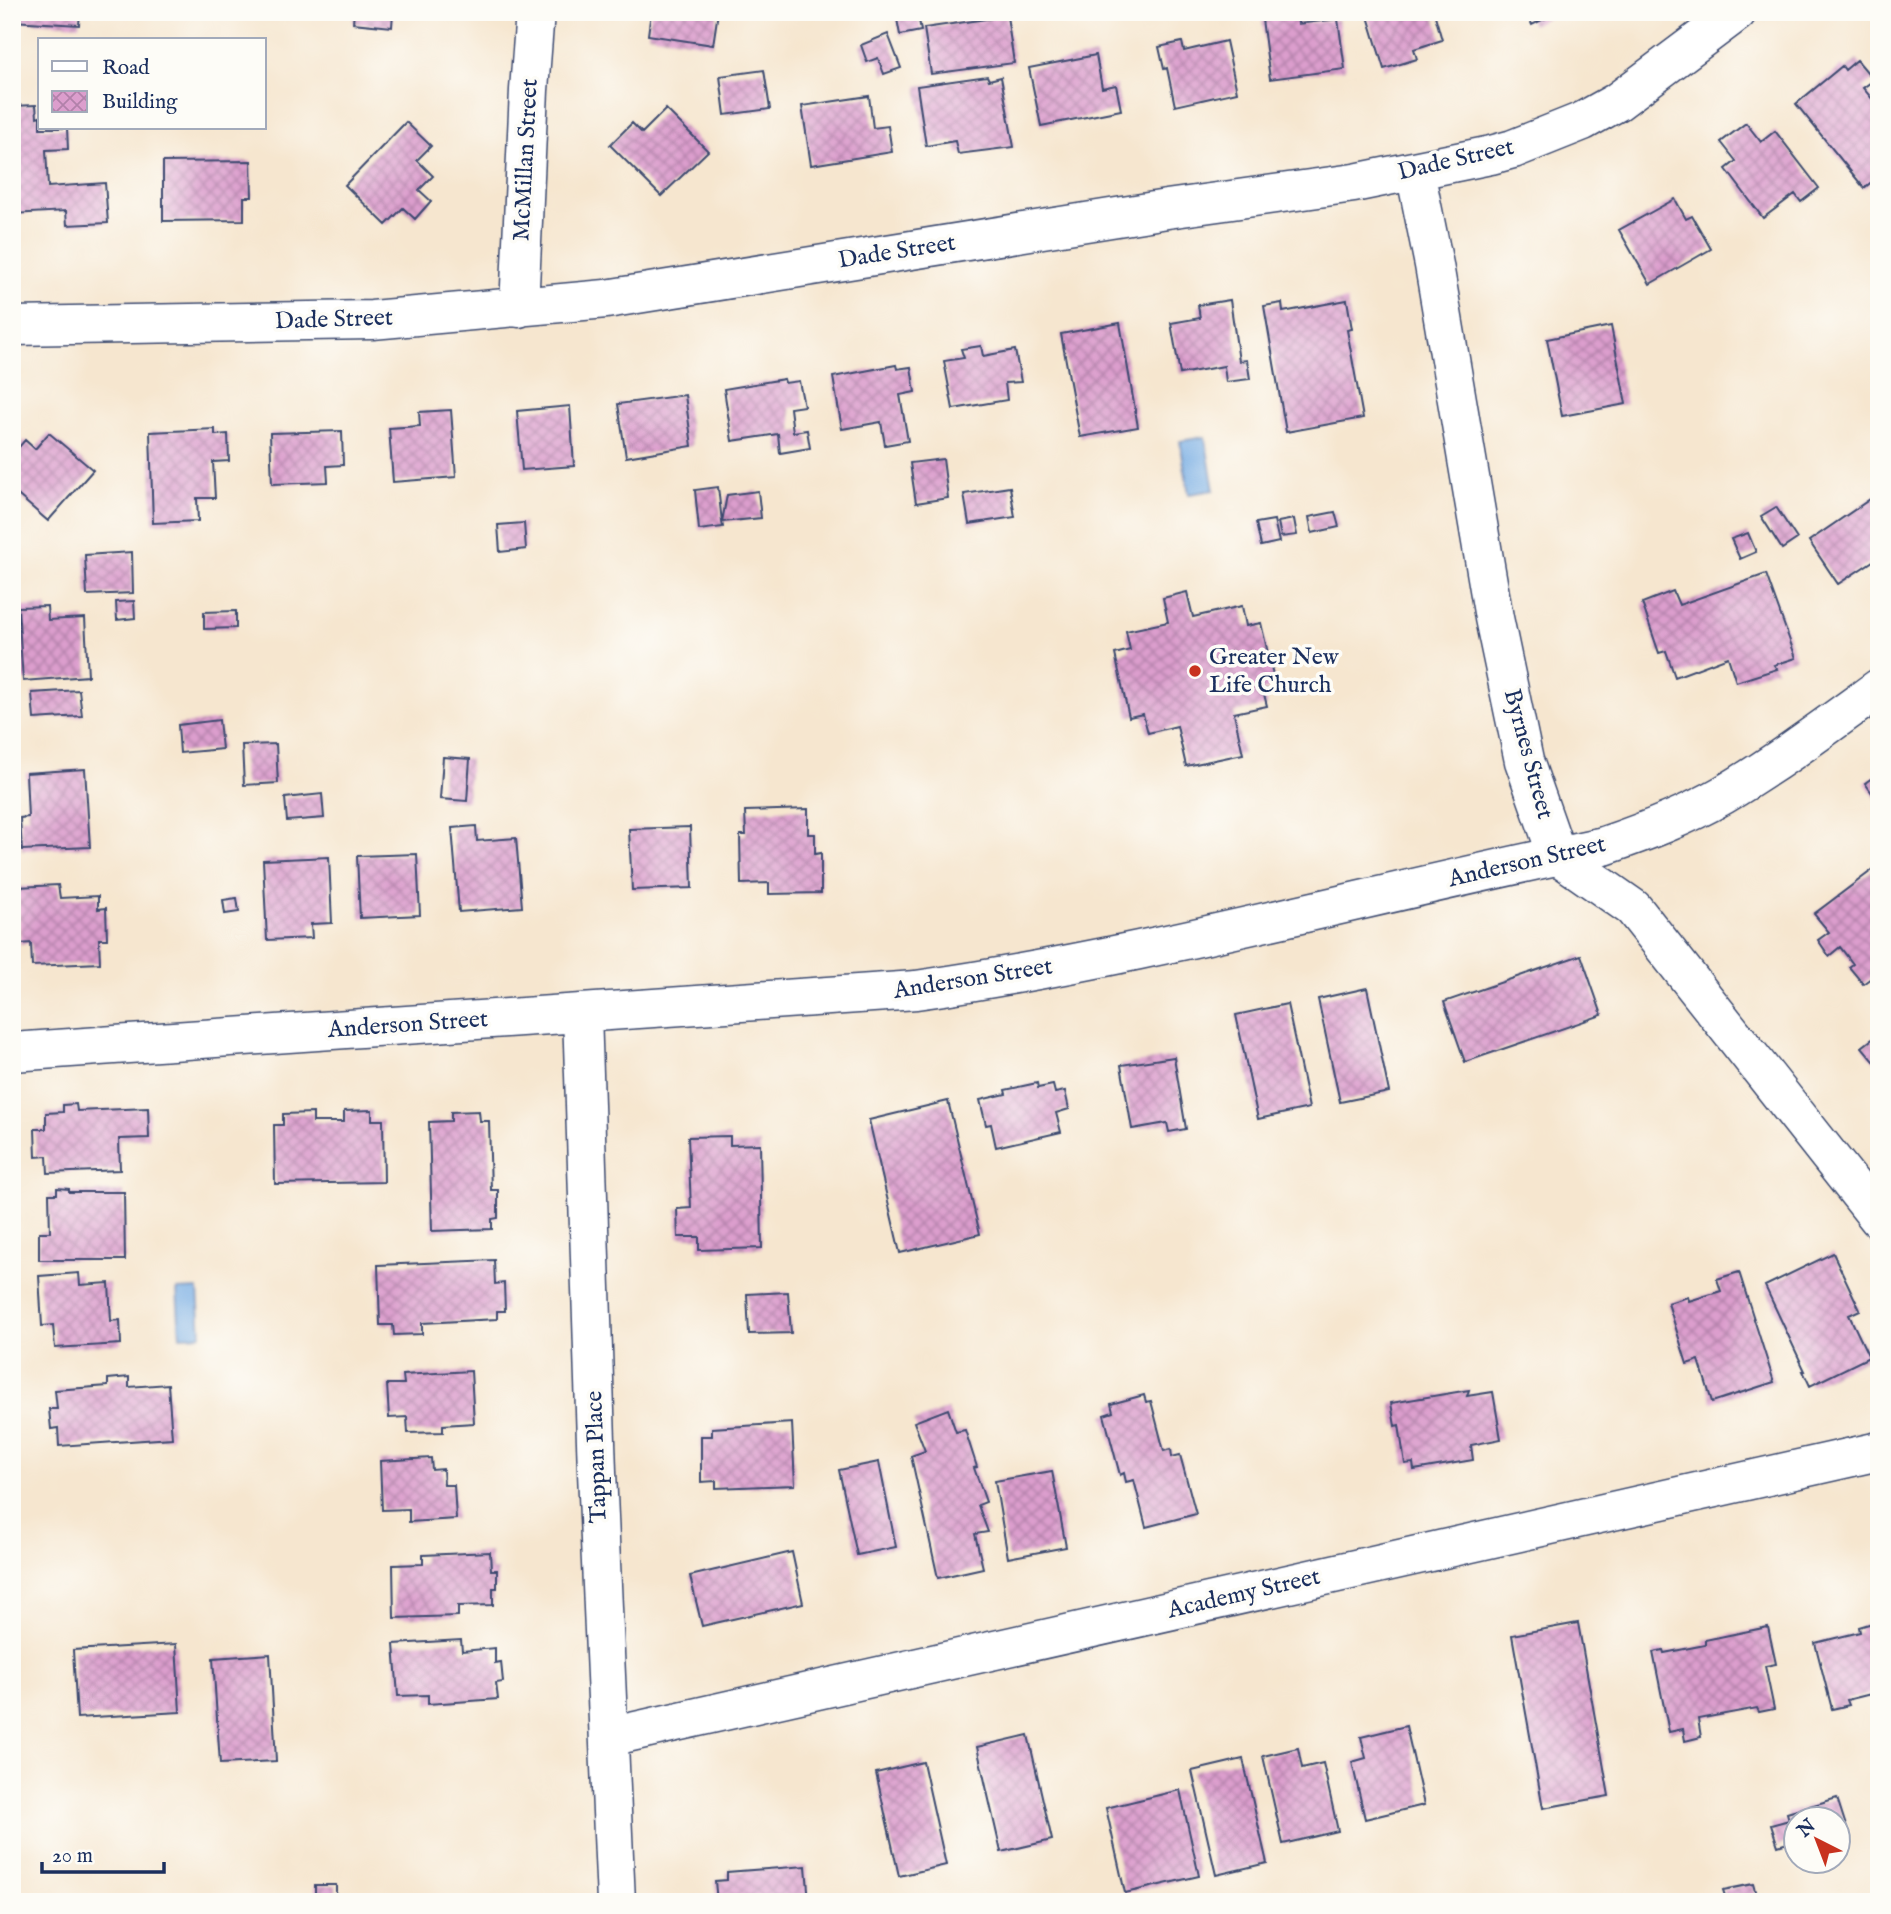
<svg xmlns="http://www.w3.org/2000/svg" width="1891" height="1914" font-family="'IM FELL English',serif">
<defs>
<pattern id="building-cross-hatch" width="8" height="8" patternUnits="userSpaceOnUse" patternTransform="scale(1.75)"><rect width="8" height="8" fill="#dc9ecd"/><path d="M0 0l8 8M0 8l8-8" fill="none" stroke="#b281aa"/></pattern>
</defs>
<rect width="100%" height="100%" fill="#fdfcf7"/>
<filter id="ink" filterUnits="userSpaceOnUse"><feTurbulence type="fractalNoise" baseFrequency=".0143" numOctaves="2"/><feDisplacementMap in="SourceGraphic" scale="14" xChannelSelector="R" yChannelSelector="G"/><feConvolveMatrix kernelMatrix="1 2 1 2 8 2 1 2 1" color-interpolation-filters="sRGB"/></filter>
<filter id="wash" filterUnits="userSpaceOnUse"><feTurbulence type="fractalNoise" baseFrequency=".00686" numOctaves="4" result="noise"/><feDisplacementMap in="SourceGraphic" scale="28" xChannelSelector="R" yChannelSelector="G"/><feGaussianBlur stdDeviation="1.57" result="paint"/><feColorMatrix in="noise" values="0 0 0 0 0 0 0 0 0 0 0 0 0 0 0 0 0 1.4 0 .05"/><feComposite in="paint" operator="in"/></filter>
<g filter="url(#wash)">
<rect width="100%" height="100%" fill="#f6e6cf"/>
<path fill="#75abe3" stroke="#486da0" stroke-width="2" d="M1205,437L1214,490L1189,494L1180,441Z
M198,1289L201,1335L180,1336L177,1290Z"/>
<g id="blocks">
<path fill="url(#building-cross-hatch)" d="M12,12H80L79,25L12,21Z
M354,12H393L392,27L353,23Z
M651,12H718L713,45L648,35Z
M1261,12H1297L1298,24L1338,19L1345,69L1270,79Z
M1434,12L1442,40L1414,49L1417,59L1384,69L1367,13Z
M1526,12H1558L1532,25Z
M918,14L921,31L900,35L897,19Z
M1007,16L1014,63L931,74L924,28Z
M888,34L901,68L884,74L878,58L867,62L861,45Z
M1226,41L1237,92L1175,106L1167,68L1164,69L1159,47L1182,42L1184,51Z
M1096,55L1102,88L1116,85L1121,110L1041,126L1029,68Z
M1857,60L1874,80L1863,88L1879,107V176L1864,188L1796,104L1842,66L1845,70Z
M764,70L770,109L725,115L720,76Z
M987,76L989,80L1001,77L1014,147L958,154L955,141L926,146L917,86Z
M869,96L873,128L888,126L892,152L811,165L802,106Z
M36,105L37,117L40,116V128H67L68,149L46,150L48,187L105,183L108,223L67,225L66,211L12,214V106Z
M666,109L708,151L661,196L610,145L632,123L642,133Z
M406,122L431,146L417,160L433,176L419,190L431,201L415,219L403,208L386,225L345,185Z
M1746,123L1761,142L1775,131L1819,188L1801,202L1795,194L1763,218L1726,169L1736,161L1721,142Z
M251,161L252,197H244V220L163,221V162Z
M1675,199L1686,219L1692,216L1711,249L1650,284L1619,230Z
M1230,300L1239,361L1247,360L1250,379L1226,382L1224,366L1180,374L1171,323L1200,318L1198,305Z
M1347,300L1352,329L1347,330L1363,418L1286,432L1264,306L1282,303L1283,312Z
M1120,323L1138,427L1080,437L1061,334Z
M1611,326L1626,404L1562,416L1547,339Z
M981,346L983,356L1015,350L1021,382L1005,383L1007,400L953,409L944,361L964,358L961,349Z
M896,365L897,369L911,367L915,392L900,395L908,441L885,445L881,422L842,429L833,377Z
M784,379L785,383L799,381L804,406L790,408L793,432L807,430L810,448L780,453L778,434L732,441L724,389Z
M685,395L692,446L626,457L618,404Z
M570,406L574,466L522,470L517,411Z
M451,410L456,477L393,482L389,428L420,426L419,412Z
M215,429V435L228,434L229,461L213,462L215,498H197L198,521L153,523L150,432Z
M342,431L343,465L327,466L328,482L272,484L270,433Z
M49,433L93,470L48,521L12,490V472L17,467L12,464V455L25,440L35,449Z
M943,459L948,498L916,503L910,463Z
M718,487L722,522L727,495L758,491L761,518L722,522L723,527L699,530L695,490Z
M1010,487L1015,517L969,524L964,494Z
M1879,493V557L1838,584L1809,541Z
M1776,507L1797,539L1782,549L1761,516Z
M1335,512L1339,527L1312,533L1309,517Z
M1294,519L1297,535L1281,537L1278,522Z
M1274,520L1279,542L1261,546L1256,523Z
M524,523L526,549L500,552L498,525Z
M1748,533L1756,552L1740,559L1731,539Z
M132,552L133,593L87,595L85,555Z
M1766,574L1796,658L1774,665L1777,669L1736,682L1728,657L1675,677L1666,651L1659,653L1642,603L1673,591L1679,605Z
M1187,592L1193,617L1242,606L1246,626L1261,623L1276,688L1263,690L1267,706L1234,713L1243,754L1186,766L1177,726L1148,733L1143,714L1129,717L1115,654L1130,650L1126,631L1168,622L1163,598Z
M134,601L135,618L117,620L116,602Z
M47,606L48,620L85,618L88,676L23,681L18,607Z
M236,611V628L204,629V612Z
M79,690L82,716L34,719L32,693Z
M219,720L222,749L180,753L178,725Z
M276,744L278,783L244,785L242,745Z
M443,757L470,759L467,801L440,799Z
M85,769L90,847L22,850L20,818L28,817L26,773Z
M1879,773V803L1865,783Z
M322,794L324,818L287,821L285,798Z
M808,809V834H815V854L821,853V893L769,894V883L741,884L740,835H746L745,811Z
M476,826L477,841L516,838L522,907L459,912L452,828Z
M690,827L692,888L632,890L629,829Z
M417,854L420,915L360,918L357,856Z
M329,857L332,923L311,924L312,938L267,940L263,860Z
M1879,865V972L1863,984L1849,967L1853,964L1840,947L1829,956L1818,940L1829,932L1814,914Z
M58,885L60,898L98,896V909L106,908L107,939H99L100,963L32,966L31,943L20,944L18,887Z
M237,898L239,912L225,914L223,900Z
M1581,955L1602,1015L1465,1062L1444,1002Z
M1367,988L1389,1092L1340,1102L1318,999Z
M1287,1004L1309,1108L1258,1119L1236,1015Z
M1879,1034V1067L1862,1047Z
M1174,1057L1186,1129L1169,1132L1167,1123L1132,1129L1121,1065Z
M1037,1083L1038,1088L1053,1085L1055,1093L1065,1091L1069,1109L1056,1113L1061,1132L996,1147L991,1124L986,1125L980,1100L1006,1094L1005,1090Z
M948,1101L980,1234L900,1253L869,1120Z
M76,1104L77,1111L148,1108L149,1138L119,1139L120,1170L48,1173L47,1156L36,1157L35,1129H46V1113L63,1112V1105Z
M372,1110V1120H383L384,1182L275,1184L274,1125H283V1114L313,1113V1122H344V1111Z
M479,1111L480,1121H489L491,1190H498V1218L492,1219V1229L432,1231L429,1122L451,1121V1112Z
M730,1136V1145L760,1144L762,1248L699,1250V1237H678L677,1209L691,1208L688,1137Z
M57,1188L69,1189V1192H124L125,1260H39V1232H50L49,1194H57Z
M1833,1253L1860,1310L1849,1315L1869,1357L1810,1386L1803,1371H1805L1765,1286Z
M494,1260L495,1284L504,1283L505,1311H497V1319L422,1323V1334L394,1335L393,1325H380L378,1265Z
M1739,1272L1774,1382L1712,1402L1699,1360L1687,1364L1668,1303L1688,1297L1689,1301L1721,1291L1717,1279Z
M79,1273L80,1285L109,1283L111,1321L120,1320L121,1344L55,1348L53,1325L42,1326L39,1276Z
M788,1292L791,1333L749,1334L747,1294Z
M471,1371L474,1423L443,1425V1432L408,1433L407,1417L389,1418L387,1384H404L403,1375Z
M129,1377V1387L168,1384L172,1438L59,1446L58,1428L51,1429L49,1409H57L55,1390L108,1386V1379Z
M1469,1390L1467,1396L1493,1392L1501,1439L1471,1445L1473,1460L1414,1470L1413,1463L1405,1464L1399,1425L1395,1426L1391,1403Z
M1144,1395L1146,1402L1151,1401L1164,1451L1171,1449L1172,1457L1180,1455L1196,1514L1146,1527L1134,1480L1126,1482L1124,1473L1120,1475L1104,1415L1113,1412L1111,1404Z
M948,1409L956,1432L965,1430L977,1467L974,1468L986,1502L978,1505L988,1532L975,1534L983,1568L938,1578L911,1456L925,1451L914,1422Z
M792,1423L795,1485L716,1488V1481L701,1482V1436H712V1428Z
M431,1458L432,1470L443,1469L444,1485H454L456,1519L409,1522V1509L382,1510L380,1461Z
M879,1462L896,1547L857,1555L839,1470Z
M1052,1471L1066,1547L1008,1558L995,1481Z
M490,1552L491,1570H497V1588H493V1605L458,1606V1616L394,1618L393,1565L423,1564V1555Z
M792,1552L803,1603L702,1626L690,1576Z
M1879,1621V1692L1847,1700L1849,1705L1832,1709L1815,1643L1860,1632L1859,1627Z
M1578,1623L1609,1796L1543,1808L1512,1635Z
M1768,1627L1776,1664L1765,1666L1774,1709L1759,1712L1757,1708L1698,1719L1701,1737L1685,1741L1683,1729L1669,1732L1653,1652L1663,1650L1664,1653L1705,1645V1640Z
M461,1640L462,1651L495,1648V1663L501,1662L503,1682L496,1683L498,1699L428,1704V1695L398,1696L394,1644Z
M176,1644L180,1712L77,1718L73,1650Z
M270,1654L276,1761L220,1764L213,1658Z
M1406,1726L1424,1805L1365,1819L1352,1762L1366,1758L1361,1737Z
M1028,1735L1052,1840L1001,1852L977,1747Z
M1298,1748L1302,1768L1323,1763L1338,1831L1283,1844L1263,1756Z
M1243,1759L1267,1863L1216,1875L1192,1771Z
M923,1762L946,1865L899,1876L876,1773Z
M1180,1790L1199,1876L1125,1893L1106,1808Z
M1837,1798L1848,1832L1839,1835V1820H1797V1840L1778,1846L1771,1825L1789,1820L1787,1813Z
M806,1866L809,1902H717L715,1881L727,1880V1872Z
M1753,1884L1758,1902H1727L1723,1890Z
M315,1885H336V1902H315Z"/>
</g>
</g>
<g filter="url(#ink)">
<use href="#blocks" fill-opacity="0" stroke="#3c4a6f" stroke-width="2"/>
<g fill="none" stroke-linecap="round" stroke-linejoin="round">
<defs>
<path id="street" d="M1415,171L1434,265L1494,618L1524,761L1557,855L1633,908L1879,1219
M519,308L529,90L535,12
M12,326L372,320L606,299L1167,209L1354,183L1491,155L1513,149L1583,121L1617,102L1737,12
M582,1013L597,1472L616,1902
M12,1052L916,990C1148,957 1374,893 1604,846C1645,832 1685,817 1723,795C1777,763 1828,725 1879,688
M609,1737L1879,1451"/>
</defs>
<use href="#street" stroke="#3c4a6f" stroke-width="41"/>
<use href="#street" stroke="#fff" stroke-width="38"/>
</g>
</g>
<circle fill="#c8321e" stroke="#fdfcf7" stroke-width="2.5" cx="1195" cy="671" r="7"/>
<g text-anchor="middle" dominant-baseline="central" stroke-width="7" stroke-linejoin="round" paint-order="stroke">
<g font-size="24" fill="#1b2f5e" stroke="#fdfcf7">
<text transform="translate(526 160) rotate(-87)">McMillan Street</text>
<text transform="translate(1456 160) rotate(-13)">Dade Street</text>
<text transform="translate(897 252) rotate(-9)">Dade Street</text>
<text transform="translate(334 320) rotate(-2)">Dade Street</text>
<text transform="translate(1528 754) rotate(75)">Byrnes Street</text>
<text transform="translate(1527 862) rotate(-13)">Anderson Street</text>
<text transform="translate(973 979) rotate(-9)">Anderson Street</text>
<text transform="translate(408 1025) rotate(-4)">Anderson Street</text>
<text transform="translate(597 1457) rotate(-92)">Tappan Place</text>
<text transform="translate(1244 1594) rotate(-13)">Academy Street</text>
</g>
<g font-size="24" fill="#1b2f5e" stroke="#fdfcf7" text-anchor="start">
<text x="1209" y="657">Greater New<tspan x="1209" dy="28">Life Church</tspan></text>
</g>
</g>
<rect width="1891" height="1914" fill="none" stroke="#fdfcf7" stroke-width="42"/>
<rect x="38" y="38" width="228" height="91" fill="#fdfcf7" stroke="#a3aaba" stroke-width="2"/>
<rect x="52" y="61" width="35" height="10" fill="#ffffff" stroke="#a3aaba" stroke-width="2"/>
<text x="102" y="74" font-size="21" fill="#1b2f5e">Road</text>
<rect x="52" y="91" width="35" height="21" fill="url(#building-cross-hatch)" stroke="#a3aaba" stroke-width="2"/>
<text x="102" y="108" font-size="21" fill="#1b2f5e">Building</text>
<g transform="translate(1817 1840) rotate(318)"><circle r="33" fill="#fdfcf7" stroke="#a3aaba" stroke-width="2"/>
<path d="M0-5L12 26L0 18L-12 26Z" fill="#c8321e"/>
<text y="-10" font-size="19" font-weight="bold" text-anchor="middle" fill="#1b2f5e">N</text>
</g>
<path d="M42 1862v10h122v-10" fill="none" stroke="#1b2f5e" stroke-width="3.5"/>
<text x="52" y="1862" font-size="21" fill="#1b2f5e" stroke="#fdfcf7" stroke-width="5" paint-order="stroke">20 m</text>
</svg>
